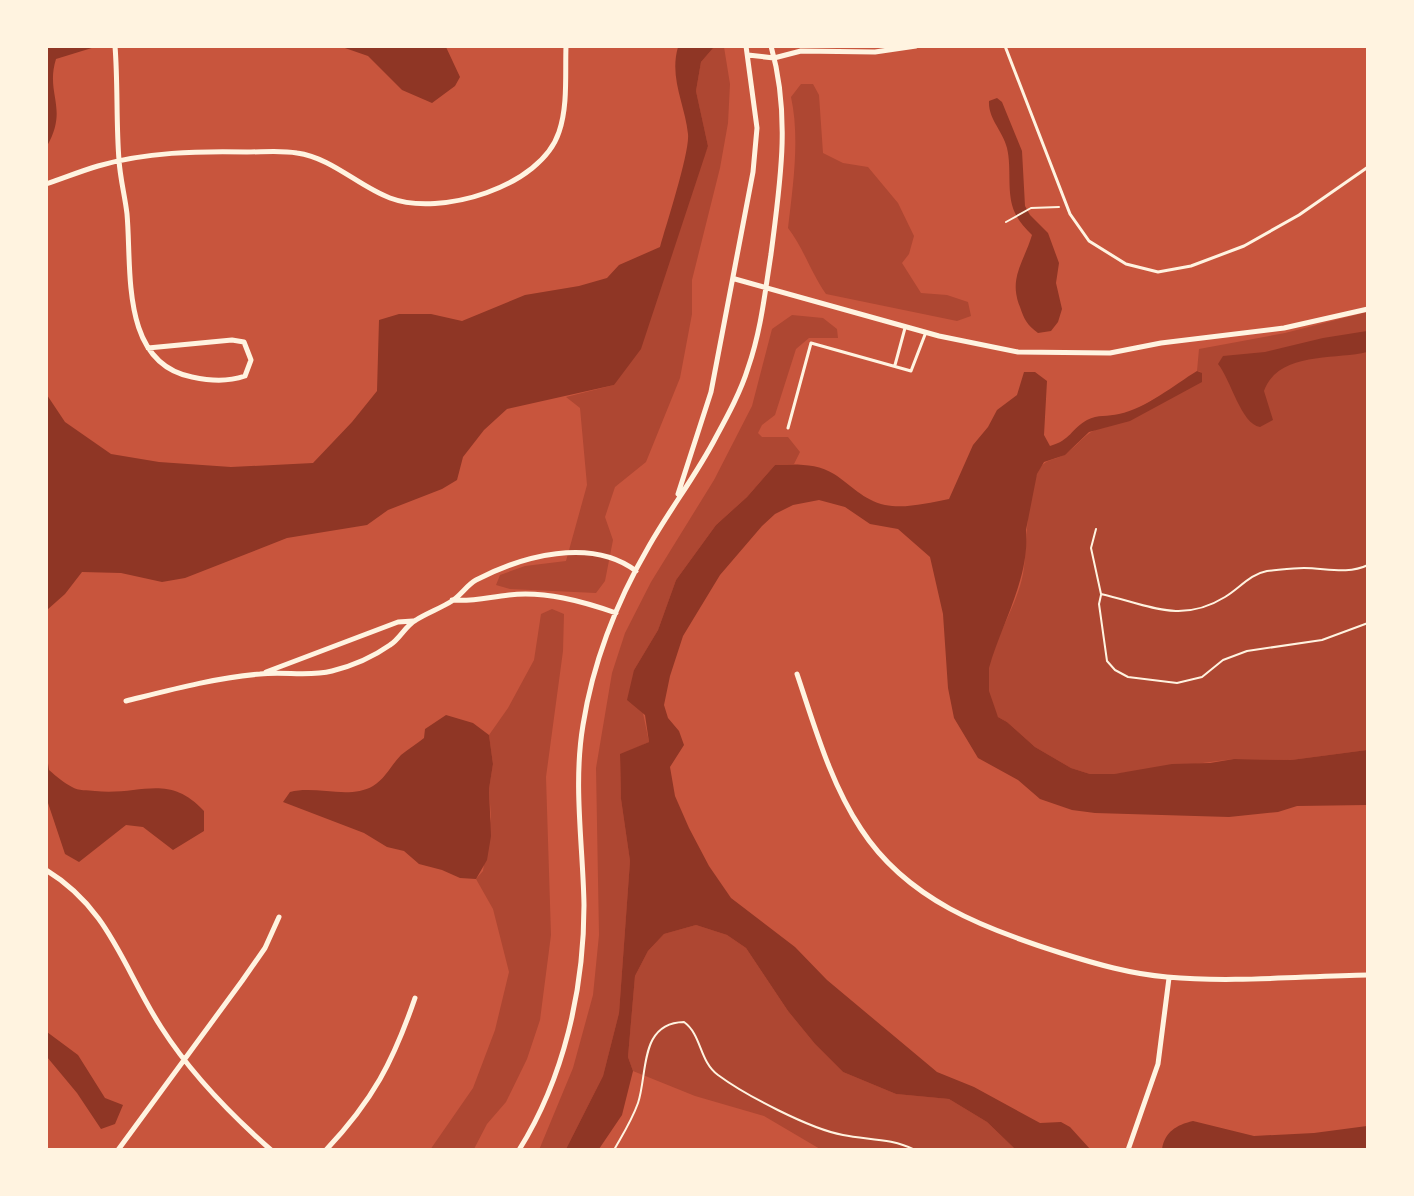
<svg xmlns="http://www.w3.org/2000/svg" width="1414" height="1196" font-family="Jost,sans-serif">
<rect width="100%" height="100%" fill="#c8553d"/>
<path fill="#ae4732" d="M714,47H724L730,84L728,123L720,168L692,280V314L680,378L646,462L615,487L605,517L613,540L605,581L596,593L510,589L496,585L500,575L525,566L566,561L587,485L580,408L566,397L614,385L708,146L696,91L701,62Z
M801,84H813L819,95L823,153L843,163L868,167L898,203L914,236L909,254L902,263L921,293L947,295L968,302L971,316L957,321L826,294C811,273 804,249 788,228C793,186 800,138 791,97Z
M1367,312V750L1291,760L1234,759L1114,774H1090L1071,768L1035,747L1007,722L998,717C992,706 986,690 987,678C991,641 1016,610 1023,574C1028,546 1025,494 1039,470C1045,458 1055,461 1065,454C1081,444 1085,430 1106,427L1201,372L1197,371L1199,349L1285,333Z
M792,315L823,318L837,329L838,338H809L796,349L775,415L762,425L758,433L762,437H788L800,452L794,464L775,465L747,497L716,525L676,580L658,630L634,670L649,742L620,755L621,799L630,861L619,1013L603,1076L566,1149L539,1150L573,1068L593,995L599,935L596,768L612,673L625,633L651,582L714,480L752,406L772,329Z
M552,609L564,614L563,651L546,777L551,935L540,1020L527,1059L506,1102L487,1124L474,1149L430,1150L473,1088L495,1030L509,972L493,909L476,879L483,871L491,817L489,789L493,764L489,735L508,708L534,660L541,614Z
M696,925L727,935L746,948L788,1011L815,1044L843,1072L896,1094L949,1099L987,1122L1015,1149H820L764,1116L695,1096L633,1071L628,1057L635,976L648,951L664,934Z"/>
<path fill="#8f3625" d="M47,46L95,47L56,59C45,94 69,108 47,146Z
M342,47H446L460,77L455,86L432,103L402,90L368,56Z
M678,47H714L701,62L696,91L708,146L641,349L614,385L507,409L484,430L463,457L457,480L442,489L388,510L367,525L287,538L185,578L162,582L121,573L82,572L65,594L47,610V395L65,422L111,454L159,462L231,467L313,463L352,422L377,391L379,320L399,314H431L462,321L525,295L579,286L607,278L619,265L660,247C666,225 690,152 688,134C685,104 669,78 678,47Z
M997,98L1002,102L1022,151L1025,206L1030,215L1048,233L1059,263L1056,283L1062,309L1058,322L1051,331L1038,333C1027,325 1024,319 1020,307C1008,278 1024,262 1032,235C1025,228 1019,222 1015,213C1006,194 1012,169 1007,148C1003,131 988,119 989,101Z
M1367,331V352C1336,360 1278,351 1264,391L1273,420L1260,427C1241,424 1231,380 1218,364L1223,356L1265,352L1323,338Z
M1197,371L1202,373V382L1130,421L1089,432L1065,455L1044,462L1037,474L1026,530C1030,578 1002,622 989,668V691L998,717L1007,722L1035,747L1071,768L1090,774H1114L1172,764L1210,763L1234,759L1291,760L1367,750V805L1297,806L1278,812L1229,817L1095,813L1072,810L1040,799L1018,780L978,758L954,718L948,688L943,614L930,557L898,529L870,524L845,507L819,500L793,505L775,514L762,526L720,575L683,636L670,676L664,705L668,718L679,731L684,745L670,767L675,796L689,828L709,866L731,898L795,947L827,980L937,1072L974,1087L1040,1123L1061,1122L1070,1127L1090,1149H1015L987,1122L949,1099L896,1094L843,1072L815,1044L788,1011L746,948L727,935L696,925L664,934L648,951L635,976L628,1057L633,1071L622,1115L599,1149H566L603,1076L619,1013L630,861L621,799L620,754L649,742L645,715L627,700L634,670L658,630L676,580L716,525L747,497L775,465C794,464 817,463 834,474C851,485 863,500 885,505C905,509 928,503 949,499L973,445L988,427L997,410L1017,395L1024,372H1035L1047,381L1044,435L1050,446C1071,440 1071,429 1087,420C1098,414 1108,417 1119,414C1147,408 1174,385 1197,371Z
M446,715L473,723L489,735L493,764L489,789L491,836L487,860L476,879L460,878L442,870L419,864L404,851L387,847L364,833L283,802L290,792C316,785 349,800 373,786C386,778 391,765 401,755C408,749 417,744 424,738L425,729Z
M46,750L49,770C56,776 64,783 72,787C78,791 88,790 95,791C140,796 168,772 204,811V831L173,850L143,827L126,825L79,862L65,854L47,800Z
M47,1032L78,1055L105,1098L123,1105L115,1124L101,1129L77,1093L47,1057Z
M1193,1121L1254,1136L1314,1133L1367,1126V1149H1162C1165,1132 1176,1125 1193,1121Z"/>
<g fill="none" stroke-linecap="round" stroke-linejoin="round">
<path stroke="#fff3e0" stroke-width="2" d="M1006,222L1031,208L1059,207
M1096,529L1091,548L1101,594C1146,604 1180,625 1225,597C1239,589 1250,574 1267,571C1279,570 1292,568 1304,568C1326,568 1347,575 1368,565
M1101,595L1099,604L1107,661L1115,670L1128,677L1177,683L1202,677L1223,660L1247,651L1322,640L1368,623
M614,1150C623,1134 632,1120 638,1103C648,1073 639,1023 684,1022C702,1035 699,1061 718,1075C745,1095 810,1129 843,1135C868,1140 891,1138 915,1150"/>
<path stroke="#fff3e0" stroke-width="3" d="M1005,46L1070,214L1089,241L1126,264L1158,272L1191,266L1244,246L1299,215L1368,167
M895,365L905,328
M788,428L811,343L911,371L926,332"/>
<path stroke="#fff3e0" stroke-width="5" d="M115,46C118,84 116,123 119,160C120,178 125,196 127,214C132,270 120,363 192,377C211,381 227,382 245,376L251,360L244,342L232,340L148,348
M748,55L774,58L801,51L875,52L916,46
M46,184C64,178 81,171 98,166C146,152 197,151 247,152C263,152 281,150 297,153C332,158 358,186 390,198C440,217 541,187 559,132C568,106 565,74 566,46
M735,279L939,336L1018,352L1110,353L1161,343L1284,328L1368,309
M678,494L711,392L753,172L757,128L746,46
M452,600C472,602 489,597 509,595C545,591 582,601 616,613
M266,672L398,622L413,621
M797,674C815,727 830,782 861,829C907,900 985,929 1061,953C1096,964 1131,974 1167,977C1232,983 1302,976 1368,975
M126,701C170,690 214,678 260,674C284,671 308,677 332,671C352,666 373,657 390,645C400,639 405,626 416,620C427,613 441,608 452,601C461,595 467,585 476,580C522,556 591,537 636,571
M46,870C110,909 123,968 161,1027C191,1074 229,1113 271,1150
M118,1150L242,981L265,948L279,917
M326,1150C373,1100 393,1062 415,998
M519,1150C564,1078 584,989 584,905C583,845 573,785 583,725C593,662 617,601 649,546C670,509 697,474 716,437C728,415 741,391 748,368C761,331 765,292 771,254C780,184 791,116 771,46
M1128,1150L1158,1064L1169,978"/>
</g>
<rect width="1414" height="1196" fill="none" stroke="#fff3e0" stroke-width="96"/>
</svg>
